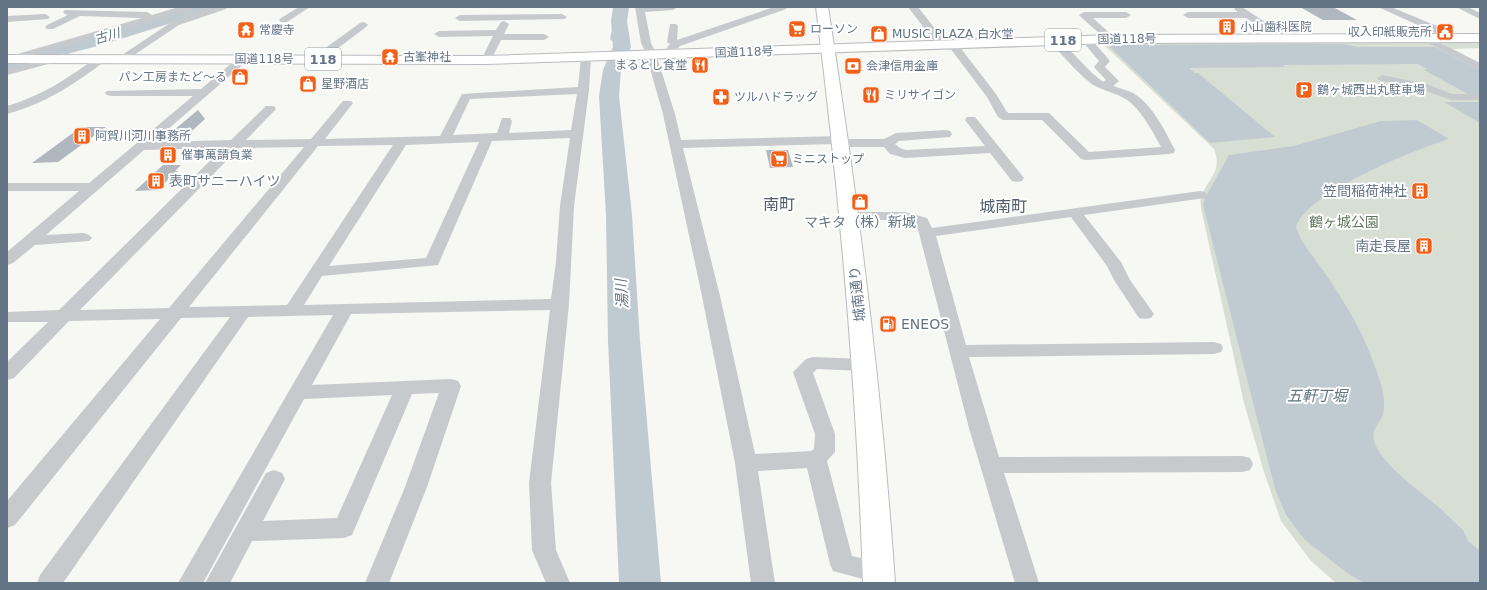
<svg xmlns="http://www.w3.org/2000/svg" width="1487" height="590" font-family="'DejaVu Sans','Noto Sans JP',sans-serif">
<rect width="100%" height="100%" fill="#f7f7f3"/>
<path fill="#d7dfd4" d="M1101,42H1438L1480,64V583H1336L1311,561L1281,521L1264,472L1244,403L1202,213C1201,208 1200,201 1201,197C1208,178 1223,172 1214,149Z
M1442,43H1479L1480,48L1452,49Z"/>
<path fill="#c0cbd1" d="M617,7H626L627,10L625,33L628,40L627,46L621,49L610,39Z
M1343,44L1357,47H1435L1480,70V94H1468L1424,70L1427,69L1418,64L1283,65L1285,67L1189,68L1195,73H1198L1275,137L1210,143L1108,45Z
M1444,102H1480V123Z
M1417,120L1449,139C1414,150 1306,193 1296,227C1302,245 1315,258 1325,273C1345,303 1364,333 1375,367C1380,380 1385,394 1384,409C1383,425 1366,428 1377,448C1392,473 1419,490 1441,509C1448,516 1455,523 1463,530L1468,541L1480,551V583H1364L1347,573L1304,539L1286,515L1275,489L1203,205L1205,198L1229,155L1294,146L1381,121Z"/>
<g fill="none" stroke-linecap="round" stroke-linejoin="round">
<path fill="#c0cbd1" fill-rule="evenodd" d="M191,7H215L212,10L105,44L7,70V59L93,36Z
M613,7H629L627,21L631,47L621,70L619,96L632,215L640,341L661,583H619L608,341L606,215L599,96L603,70L613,47L611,21Z"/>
</g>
<path fill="#b0b7be" d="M1300,7H1333L1357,20H1323Z
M198,110L205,119L182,140H162Z
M81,127H106L58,162L32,163Z
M766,150H788L793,167L770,168Z
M163,165H181L175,171H178L157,190L135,191Z"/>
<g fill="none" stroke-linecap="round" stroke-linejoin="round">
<defs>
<path id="secondary" d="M816,7H828C858,198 882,390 895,583H863C857,390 840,198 816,7Z"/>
<path id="highway" d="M1480,34V42L1111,43L486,64L7,63V55L486,56L1111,35Z"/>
</defs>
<use href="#secondary" stroke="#b8bdc2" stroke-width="2"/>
<use href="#highway" stroke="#b8bbbf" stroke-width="2"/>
<path fill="#c6cacd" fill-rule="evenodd" d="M179,7H194L192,9L7,63V57L142,18L80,16L53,29H47L45,27L47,25L68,15L65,14L63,12L65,10L147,12L152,15Z
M214,7H228L226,9L179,25L125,61H117L116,59L173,21Z
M299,7H310L287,22H281L279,20L281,18Z
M635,7H678L673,10L645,12L651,43L655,51L675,114L681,140L840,136L846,139H884L896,133L946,130L950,131L952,134L950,137L899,141L895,144L900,148L906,150L985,146L965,120L967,117H975L1024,178L1022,181L1017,182L1012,181L990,153L905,158L890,154L884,147H841L835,144L683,148L720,296L755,454L811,451L814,449L815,434L793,372L806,359L813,357L864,359L871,361L873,365L871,369L864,371L817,369L813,373L835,434V452L827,461L852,556L887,564L890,572L887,580L878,583L833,571L830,564L807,468L758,471L775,583H751L735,463L702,296L663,114L645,51L641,43Z
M774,7H788L786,9L680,46L677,49L681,54L680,56H672L666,49L670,44L667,42L670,24H676L678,26L677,40Z
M908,7H918L947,44L952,41L956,42L996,94L1007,112L1009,113H1049L1089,152L1161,147C1153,132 1144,115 1131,103C1121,94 1107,92 1095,86C1083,79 1058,51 1049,40L1050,38H1058L1092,73L1103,82L1106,80L1094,67L1099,61L1084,43L1089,40L1093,41L1110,61L1105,67L1119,81L1113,86C1119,88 1127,90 1133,93C1153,105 1165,131 1175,150L1174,153L1169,154L1086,160L1081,159L1042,120H1003L998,117L987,97L947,44L942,47L938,46Z
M1236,7H1242L1291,39L1289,41H1283L1246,18H1188L1183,15L1188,12H1238L1234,9Z
M1378,7H1391L1442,28L1461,39L1459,41H1453Z
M1456,7H1468L1480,13V19Z
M1084,12H1126L1131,15L1126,18H1093L1114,37L1116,39L1114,41H1108L1081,17L1079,15Z
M45,14L50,17L48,19L7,22V16Z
M562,14L567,17L565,19L460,21L455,18L460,15Z
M504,21L509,24L504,34H544L549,37L544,40H501L491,60L486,63L481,60L493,36L439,37L434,34L439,31L496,30L501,22Z
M363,22L366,23L368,25L366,27L321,61H313L312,59L313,57L360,23Z
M1427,36L1480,63V70L1424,41L1422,39L1424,37Z
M63,54L68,57L67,59L7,75V69Z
M586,54L591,57L589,90L574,206L569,304L551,483L556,550L570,583H546L532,550L529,483L550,310L351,314L312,385L451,379L458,381L461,386L427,487L389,583H365L405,487L439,393L412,394L352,535L344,538L252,541L230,583H205L266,473L274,470L282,473L285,479L263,521L337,518L392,395L304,399L203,583H178L333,315L248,317L63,583H37L40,575L230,317L181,318L15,525L7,528V501L160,319L69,321L14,378L7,380V362L48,322H7V312L59,310L223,148L144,150L46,235L84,233L89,235L92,238L89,241L35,245L13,263L7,265V252L79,191H7V183H89L193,96H111L107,95L105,93L107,91L201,89L239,57H247L248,59L247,61L153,142L231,140L266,106H274L276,109L246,140L311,139L343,101H351L353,103L325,139L440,136L462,94L578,87L581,57ZM577,94L571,130L509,133L512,121L510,118H502L497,133L453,135L470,99ZM570,138L560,206L556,262L551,299L304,305L322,276L438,265L492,141ZM479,142L426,258L329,266L406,145ZM393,145L287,305L189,307L318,146ZM304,147L169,308L80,310L239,148Z
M101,56L105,57L106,59L105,61C75,84 44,104 7,114V106C41,96 69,78 97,57Z
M1382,75L1427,84L1452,94H1480V100H1451L1420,89L1378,80L1377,78Z
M1200,191L1205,192L1207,195L1205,198L1084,215L1121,262L1130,280L1154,314L1151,318L1145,319L1139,318L1114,280L1107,266L1071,217L936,236L966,345L1214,342L1221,344L1223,348L1221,352L1214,354L969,357L999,457L1242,456L1250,458L1253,464L1250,470L1242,472L1004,473L1039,583H1015L969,428L919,233L916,224L904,220H848L843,219L841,216L843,213L848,212H905L927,218L932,228Z"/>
<use href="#secondary" fill="#fff" fill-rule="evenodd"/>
<use href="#highway" fill="#fff" fill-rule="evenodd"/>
</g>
<defs>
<symbol id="building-square" viewBox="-11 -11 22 22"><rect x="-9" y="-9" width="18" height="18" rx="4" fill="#f16019" stroke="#fff"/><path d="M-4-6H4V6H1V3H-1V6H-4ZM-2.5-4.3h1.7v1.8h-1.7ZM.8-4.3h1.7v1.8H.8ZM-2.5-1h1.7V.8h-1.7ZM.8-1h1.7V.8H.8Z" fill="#fff"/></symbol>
<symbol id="supermarket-square" viewBox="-11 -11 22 22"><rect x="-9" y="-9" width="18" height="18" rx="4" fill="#f16019" stroke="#fff"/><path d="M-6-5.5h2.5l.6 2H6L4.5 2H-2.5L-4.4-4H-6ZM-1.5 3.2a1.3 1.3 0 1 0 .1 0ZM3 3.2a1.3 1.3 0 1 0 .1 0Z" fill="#fff"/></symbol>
<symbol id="temple-square" viewBox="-11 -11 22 22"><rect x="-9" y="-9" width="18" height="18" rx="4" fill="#f16019" stroke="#fff"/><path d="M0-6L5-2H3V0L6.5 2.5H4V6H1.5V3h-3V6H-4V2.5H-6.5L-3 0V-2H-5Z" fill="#fff"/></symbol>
<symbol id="civic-square" viewBox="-11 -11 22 22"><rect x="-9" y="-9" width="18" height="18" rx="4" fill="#f16019" stroke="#fff"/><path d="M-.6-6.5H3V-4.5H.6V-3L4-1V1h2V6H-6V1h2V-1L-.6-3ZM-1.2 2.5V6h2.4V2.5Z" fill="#fff"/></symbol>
<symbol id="shop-square" viewBox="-11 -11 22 22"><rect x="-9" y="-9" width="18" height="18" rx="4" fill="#f16019" stroke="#fff"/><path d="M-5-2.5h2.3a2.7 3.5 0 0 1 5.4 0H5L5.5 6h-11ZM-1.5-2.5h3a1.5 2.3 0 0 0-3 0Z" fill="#fff"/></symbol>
<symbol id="restaurant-square" viewBox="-11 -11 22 22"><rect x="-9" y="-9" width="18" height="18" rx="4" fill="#f16019" stroke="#fff"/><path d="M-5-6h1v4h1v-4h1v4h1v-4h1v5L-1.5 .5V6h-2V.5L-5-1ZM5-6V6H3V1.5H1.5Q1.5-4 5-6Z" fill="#fff"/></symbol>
<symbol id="bank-square" viewBox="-11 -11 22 22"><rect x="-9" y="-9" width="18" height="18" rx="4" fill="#f16019" stroke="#fff"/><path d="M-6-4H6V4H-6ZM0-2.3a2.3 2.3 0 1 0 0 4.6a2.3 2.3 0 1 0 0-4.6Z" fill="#fff"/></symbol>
<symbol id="parking-square" viewBox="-11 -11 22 22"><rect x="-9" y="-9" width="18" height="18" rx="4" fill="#f16019" stroke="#fff"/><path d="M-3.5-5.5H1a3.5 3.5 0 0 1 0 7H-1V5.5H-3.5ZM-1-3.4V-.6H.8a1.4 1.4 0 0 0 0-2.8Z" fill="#fff"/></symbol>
<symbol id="pharmacy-square" viewBox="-11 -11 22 22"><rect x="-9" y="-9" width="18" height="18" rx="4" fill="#f16019" stroke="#fff"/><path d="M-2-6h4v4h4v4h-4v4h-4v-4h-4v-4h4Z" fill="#fff"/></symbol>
<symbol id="fuel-square" viewBox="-11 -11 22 22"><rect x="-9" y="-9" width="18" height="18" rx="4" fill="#f16019" stroke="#fff"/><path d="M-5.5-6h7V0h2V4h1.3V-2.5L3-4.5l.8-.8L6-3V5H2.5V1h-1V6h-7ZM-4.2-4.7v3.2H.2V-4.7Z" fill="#fff"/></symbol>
</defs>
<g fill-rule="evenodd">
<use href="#building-square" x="1217" y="17" width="20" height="20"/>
<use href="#supermarket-square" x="787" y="19" width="20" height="20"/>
<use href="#temple-square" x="236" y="20" width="20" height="20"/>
<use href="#civic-square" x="1435" y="22" width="20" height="20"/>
<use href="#shop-square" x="869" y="24" width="20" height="20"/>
<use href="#temple-square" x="380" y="47" width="20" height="20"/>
<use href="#restaurant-square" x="690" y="55" width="20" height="20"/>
<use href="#bank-square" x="843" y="56" width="20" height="20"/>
<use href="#shop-square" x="230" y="67" width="20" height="20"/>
<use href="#shop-square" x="298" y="74" width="20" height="20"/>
<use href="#parking-square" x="1294" y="80" width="20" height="20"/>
<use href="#restaurant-square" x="861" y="85" width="20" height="20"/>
<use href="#pharmacy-square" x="711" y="87" width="20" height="20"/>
<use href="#building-square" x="72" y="126" width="20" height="20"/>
<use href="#building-square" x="158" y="145" width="20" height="20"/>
<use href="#supermarket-square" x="769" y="149" width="20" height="20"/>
<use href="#building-square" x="146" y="171" width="20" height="20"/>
<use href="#building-square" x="1410" y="181" width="20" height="20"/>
<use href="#shop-square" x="850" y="192" width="20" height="20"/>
<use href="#building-square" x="1414" y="236" width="20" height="20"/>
<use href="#fuel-square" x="878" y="314" width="20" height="20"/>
</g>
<g text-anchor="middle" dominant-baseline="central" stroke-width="4" stroke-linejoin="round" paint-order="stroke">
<g font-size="12" fill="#637487" stroke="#fff" text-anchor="start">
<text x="1240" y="27">小山歯科医院</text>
<text x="810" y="29">ローソン</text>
<text x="259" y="30">常慶寺</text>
<text x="1432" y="32" text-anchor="end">収入印紙販売所</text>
<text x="892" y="34">MUSIC PLAZA 白水堂</text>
<text x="403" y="57">古峯神社</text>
<text x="687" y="65" text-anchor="end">まるとし食堂</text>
<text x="866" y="66">会津信用金庫</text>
<text x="227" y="77" text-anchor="end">パン工房またど～る</text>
<text x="321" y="84">星野酒店</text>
<text x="1317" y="90">鶴ヶ城西出丸駐車場</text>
<text x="884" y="95">ミリサイゴン</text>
<text x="734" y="97">ツルハドラッグ</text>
<text x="95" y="136">阿賀川河川事務所</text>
<text x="181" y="155">催事萬請負業</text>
<text x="792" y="159">ミニストップ</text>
</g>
<g font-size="12" fill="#637487" stroke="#fff">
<text transform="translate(1127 39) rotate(-1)">国道118号</text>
<text transform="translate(744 52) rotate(-2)">国道118号</text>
<text x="264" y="59">国道118号</text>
</g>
<g font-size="13" font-style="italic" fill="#5f7683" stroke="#fff">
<text transform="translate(107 36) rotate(-16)">古川</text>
</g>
<g fill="#fff" stroke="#929eab" stroke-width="1">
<rect x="1045" y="29" width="36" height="22" rx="3"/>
<rect x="305" y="48" width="36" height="22" rx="3"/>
</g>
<g font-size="13" font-weight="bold" fill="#637487">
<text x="1063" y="40">118</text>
<text x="323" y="59">118</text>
</g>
<g font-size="14" fill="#637487" stroke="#fff" text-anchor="start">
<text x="169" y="181">表町サニーハイツ</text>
<text x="1407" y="191" text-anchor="end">笠間稲荷神社</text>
<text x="860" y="222" text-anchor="middle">マキタ（株）新城</text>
<text x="1411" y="246" text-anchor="end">南走長屋</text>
<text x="901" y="324">ENEOS</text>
</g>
<g font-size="14" fill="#62785f" stroke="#fff">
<text x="1344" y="222">鶴ヶ城公園</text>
</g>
<g font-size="14" fill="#637487" stroke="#fff">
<text transform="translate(857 294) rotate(-96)">城南通り</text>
</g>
<g font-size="15" font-style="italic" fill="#5f7683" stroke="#fff">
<text transform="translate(622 294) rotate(-94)">湯川</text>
<text x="1317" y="396">五軒丁堀</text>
</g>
<g font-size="16" fill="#525e6b" stroke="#fff">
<text x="779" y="204">南町</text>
<text x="1003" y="206">城南町</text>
</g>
</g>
<rect width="1487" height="590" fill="none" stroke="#637487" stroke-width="16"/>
</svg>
